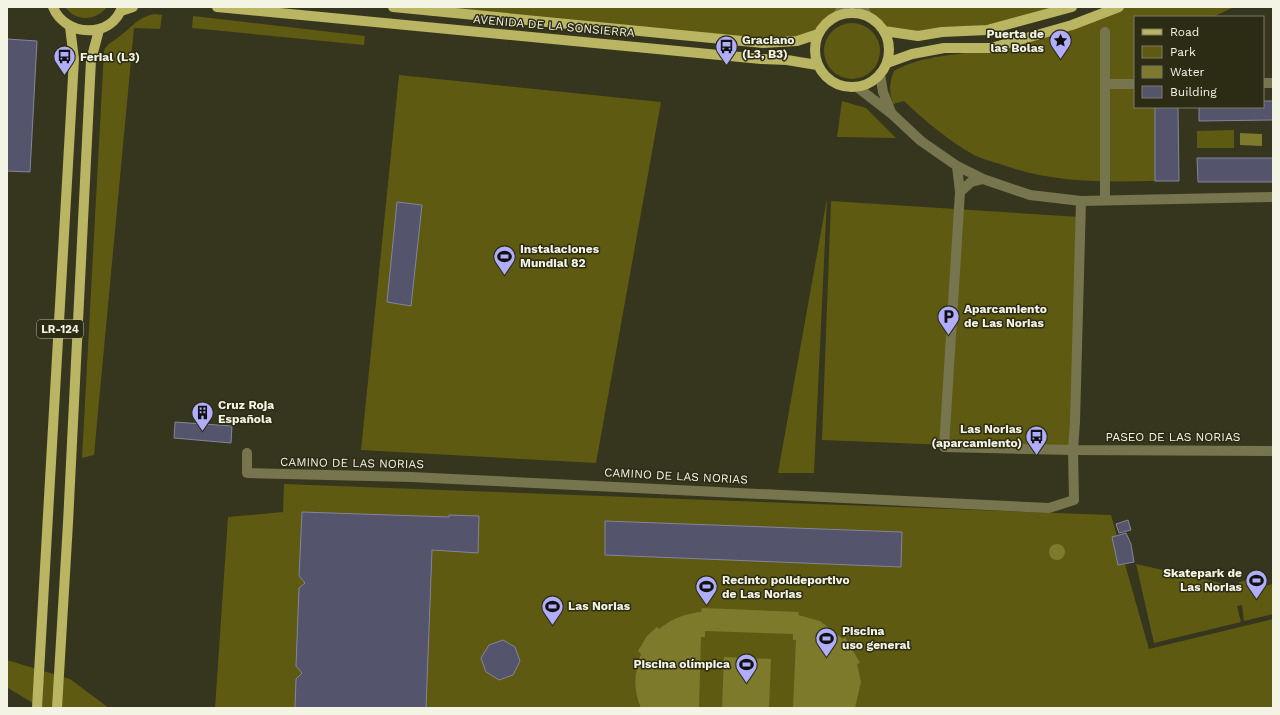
<svg xmlns="http://www.w3.org/2000/svg" width="1280" height="715" font-family="'Work Sans',sans-serif">
<rect width="100%" height="100%" fill="#36351e"/>
<path fill="#5e5a12" d="M65,7H107C96,21 76,22 65,7Z
M393,7H843L838,15L826,22L818,34L797,41Z
M862,7H1072L987,30L942,32L884,31L867,15Z
M1119,7H1234L1213,17H1135V107H1155V181C1101,182 1052,183 1000,164C991,161 982,159 974,155C949,141 925,121 904,101L893,104C889,91 889,83 894,71C926,53 957,57 991,48C1034,37 1077,21 1119,7Z
M154,14L162,15L160,29L134,28L94,455L82,458L104,51C107,43 113,42 120,36C132,27 138,17 154,14Z
M193,16L365,36L364,45L192,28Z
M824 51a28 28 0 1 1 56 0a28 28 0 1 1-56 0Z
M399,75L661,102L596,463L361,450Z
M842,101L866,108L896,138L837,137Z
M1234,130V148H1197V131Z
M827,198L814,473H778Z
M831,201L1080,217L1073,450L822,440Z
M284,484L1111,515L1149,649L1273,619V708H215L228,517L283,512Z
M1136,564L1239,587V582L1262,576L1264,586L1273,584V614L1244,621L1242,605L1237,606L1241,622L1154,643Z
M7,660L70,679L109,708H37L7,690Z"/>
<path fill="#7e7a2b" d="M1240,133L1262,134V146L1240,145Z
M1049 552a8 8 0 1 1 16 0a8 8 0 1 1-16 0Z
M702,608L799,612L798,615L820,621L843,639L845,637L860,663L857,664L861,682L855,708H793L796,640H793V634L705,631V637H701L699,708H641C633,690 634,672 641,654L638,651L647,636L657,627L659,629C673,618 684,614 701,612Z
M724,657L771,659L769,708H722Z"/>
<path fill="#36351e" d="M8,688L38,706L39,708H7Z"/>
<path fill="#54546c" stroke="#84849e" d="M7,39L37,41L30,172L7,171Z
M1263,101H1273V120L1199,121V107H1263Z
M1155,107H1178L1179,181H1155Z
M1197,158H1273V182H1198Z
M397,202L422,205L411,306L387,302Z
M175,422L232,426L231,443L174,438Z
M302,512L449,517V515L479,516L478,553L432,550L426,708H295L296,679L302,673L296,666L299,588L305,583L299,576Z
M1128,520L1131,530L1119,533L1116,524Z
M605,521L902,532L901,567L605,555Z
M1126,533L1131,544L1134,562L1118,565L1112,537Z
M503,640L515,647L520,661L513,675L499,680L486,672L481,658L489,645Z"/>
<g fill="none" stroke-linecap="round" stroke-linejoin="round">
<path stroke="#77754e" stroke-width="10" d="M1263,83H1273
M1105,84H1135
M1105,200V32
M247,453V473L411,477L1049,508L1074,500L1073,450"/>
<path stroke="#77754e" stroke-width="10" d="M862,7L867,15
M838,15L843,7
M880,74L883,92L891,112
M857,87L892,114L921,141L957,166L983,179L1030,195L1081,201L1273,197
M957,166L960,192L944,447L1073,450L1273,451
M960,192L971,182L983,179
M1073,450L1075,422L1081,201"/>
<path stroke="#b9b562" stroke-width="10" d="M53,7C65,37 112,39 122,7
M217,7L761,59L787,60L817,65
M393,7L763,43L797,41L818,34
M121,11L133,7
M815 50a37 37 0 1 1 74 0a37 37 0 1 1-74 0Z
M884,31L918,36L942,32L987,30L1072,7
M887,63L912,54L944,48H991L1072,25L1119,7
M37,708L74,59L70,27
M57,708L68,523L91,60L99,30"/>
</g>
<defs>
<symbol id="sight-pin" viewBox="-11 -11 22 30"><path d="M0 17L-7.5 6A9.5 9.5 0 1 1 7.5 6Z" fill="#b0aefa" stroke="#2c2b14"/><path d="M0-6L1.8-2.2L6-1.7L2.9 1.2L3.7 5.4L0 3.3L-3.7 5.4L-2.9 1.2L-6-1.7L-1.8-2.2Z" fill="#111"/></symbol>
<symbol id="bus-pin" viewBox="-11 -11 22 30"><path d="M0 17L-7.5 6A9.5 9.5 0 1 1 7.5 6Z" fill="#b0aefa" stroke="#2c2b14"/><path d="M-5-6H5V4H4V6H2V4H-2V6H-4V4H-5ZM-3.5-4V0h7V-4ZM-3.5 1.2v1.5H-2V1.2ZM2 1.2v1.5H3.5V1.2Z" fill="#111"/></symbol>
<symbol id="stadium-pin" viewBox="-11 -11 22 30"><path d="M0 17L-7.5 6A9.5 9.5 0 1 1 7.5 6Z" fill="#b0aefa" stroke="#2c2b14"/><path d="M0-5a6.5 5 0 1 0 0 10a6.5 5 0 1 0 0-10ZM-3.5-1.8h7v3.6h-7Z" fill="#111"/></symbol>
<symbol id="parking-pin" viewBox="-11 -11 22 30"><path d="M0 17L-7.5 6A9.5 9.5 0 1 1 7.5 6Z" fill="#b0aefa" stroke="#2c2b14"/><path d="M-3.5-5.5H1a3.5 3.5 0 0 1 0 7H-1V5.5H-3.5ZM-1-3.4V-.6H.8a1.4 1.4 0 0 0 0-2.8Z" fill="#111"/></symbol>
<symbol id="building-pin" viewBox="-11 -11 22 30"><path d="M0 17L-7.5 6A9.5 9.5 0 1 1 7.5 6Z" fill="#b0aefa" stroke="#2c2b14"/><path d="M-4-6H4V6H1V3H-1V6H-4ZM-2.5-4.3h1.7v1.8h-1.7ZM.8-4.3h1.7v1.8H.8ZM-2.5-1h1.7V.8h-1.7ZM.8-1h1.7V.8H.8Z" fill="#111"/></symbol>
</defs>
<g fill-rule="evenodd">
<use href="#sight-pin" x="1048" y="28" width="25" height="34"/>
<use href="#bus-pin" x="714" y="34" width="25" height="34"/>
<use href="#bus-pin" x="52" y="44" width="25" height="34"/>
<use href="#stadium-pin" x="492" y="244" width="25" height="34"/>
<use href="#parking-pin" x="936" y="304" width="25" height="34"/>
<use href="#building-pin" x="190" y="400" width="25" height="34"/>
<use href="#bus-pin" x="1024" y="424" width="25" height="34"/>
<use href="#stadium-pin" x="1244" y="568" width="25" height="34"/>
<use href="#stadium-pin" x="694" y="574" width="25" height="34"/>
<use href="#stadium-pin" x="540" y="594" width="25" height="34"/>
<use href="#stadium-pin" x="814" y="626" width="25" height="34"/>
<use href="#stadium-pin" x="734" y="652" width="25" height="34"/>
</g>
<g text-anchor="middle" dominant-baseline="central" stroke-width="3" stroke-linejoin="round" paint-order="stroke">
<rect fill="#2c2b14" stroke="#b8b8a6" stroke-width="1" x="37" y="320" width="46" height="18" rx="3"/>
<g font-size="11" font-weight="bold" fill="#f4f4e5">
<text x="60" y="329">LR-124</text>
</g>
<g font-size="12" fill="#f4f4e5" stroke="#2c2b14">
<text transform="translate(554 26) rotate(5)">AVENIDA DE LA SONSIERRA</text>
<text x="1173" y="437">PASEO DE LAS NORIAS</text>
<text transform="translate(352 463) rotate(1)">CAMINO DE LAS NORIAS</text>
<text transform="translate(676 476) rotate(3)">CAMINO DE LAS NORIAS</text>
</g>
<g font-size="12" font-weight="bold" fill="#f4f4e5" stroke="#2c2b14" text-anchor="start">
<text x="1044" y="34" text-anchor="end">Puerta de<tspan x="1044" dy="14">las Bolas</tspan></text>
<text x="742" y="40">Graciano<tspan x="742" dy="14">(L3, B3)</tspan></text>
<text x="80" y="57">Ferial (L3)</text>
<text x="520" y="249">Instalaciones<tspan x="520" dy="14">Mundial 82</tspan></text>
<text x="964" y="309">Aparcamiento<tspan x="964" dy="14">de Las Norias</tspan></text>
<text x="218" y="405">Cruz Roja<tspan x="218" dy="14">Española</tspan></text>
<text x="1022" y="429" text-anchor="end">Las Norias<tspan x="1022" dy="14">(aparcamiento)</tspan></text>
<text x="1242" y="573" text-anchor="end">Skatepark de<tspan x="1242" dy="14">Las Norias</tspan></text>
<text x="722" y="580">Recinto polideportivo<tspan x="722" dy="14">de Las Norias</tspan></text>
<text x="568" y="606">Las Norias</text>
<text x="842" y="631">Piscina<tspan x="842" dy="14">uso general</tspan></text>
<text x="730" y="664" text-anchor="end">Piscina olímpica</text>
</g>
</g>
<rect width="1280" height="715" fill="none" stroke="#f4f4e5" stroke-width="16"/>
<rect x="1134" y="16" width="130" height="92" fill="#2c2b14" stroke="#7c7b68"/>
<rect x="1142" y="29" width="20" height="6" fill="#b9b562" stroke="#7c7b68"/>
<text x="1170" y="36" font-size="12" fill="#f4f4e5">Road</text>
<rect x="1142" y="46" width="20" height="12" fill="#5e5a12" stroke="#7c7b68"/>
<text x="1170" y="56" font-size="12" fill="#f4f4e5">Park</text>
<rect x="1142" y="66" width="20" height="12" fill="#7e7a2b" stroke="#7c7b68"/>
<text x="1170" y="76" font-size="12" fill="#f4f4e5">Water</text>
<rect x="1142" y="86" width="20" height="12" fill="#54546c" stroke="#7c7b68"/>
<text x="1170" y="96" font-size="12" fill="#f4f4e5">Building</text>
</svg>
